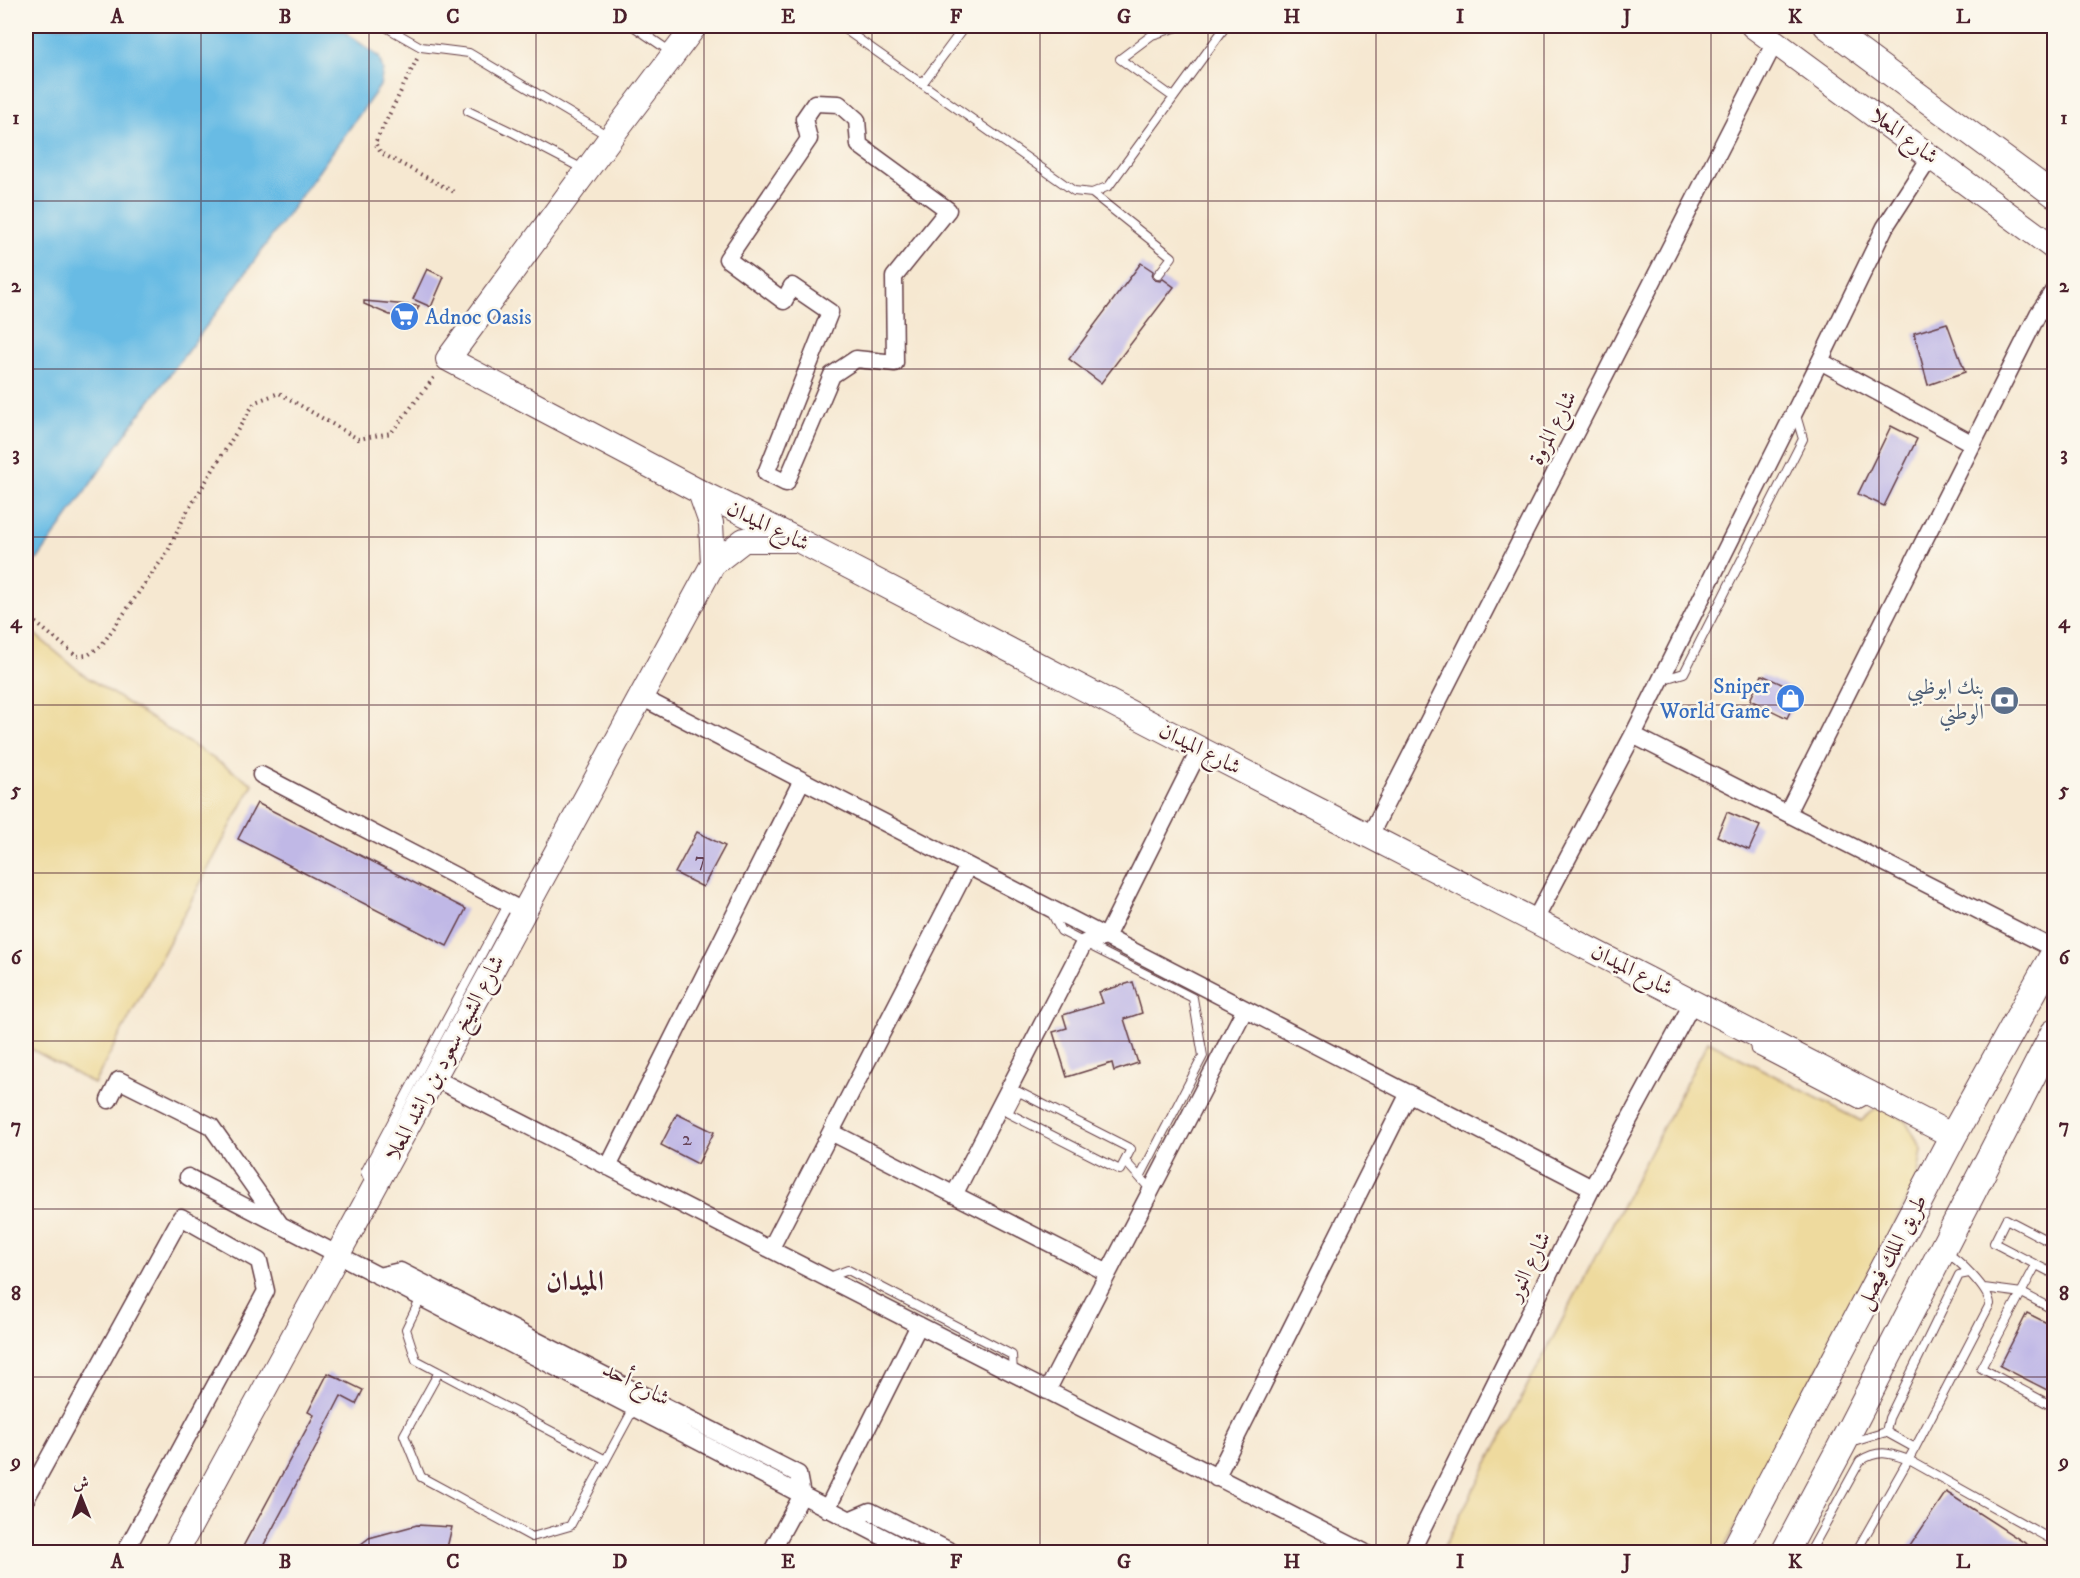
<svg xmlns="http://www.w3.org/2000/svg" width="2080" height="1578" font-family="'IM FELL DW Pica',Amiri,serif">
<rect width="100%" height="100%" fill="#fbf7ec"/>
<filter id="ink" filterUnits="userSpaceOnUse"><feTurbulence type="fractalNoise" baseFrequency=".0167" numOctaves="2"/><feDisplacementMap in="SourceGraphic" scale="12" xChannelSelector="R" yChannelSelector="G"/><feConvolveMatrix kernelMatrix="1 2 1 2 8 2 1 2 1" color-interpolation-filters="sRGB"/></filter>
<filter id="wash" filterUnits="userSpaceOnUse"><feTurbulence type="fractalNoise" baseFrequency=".008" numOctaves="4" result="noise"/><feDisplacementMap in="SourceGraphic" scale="24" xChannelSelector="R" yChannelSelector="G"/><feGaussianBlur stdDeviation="1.35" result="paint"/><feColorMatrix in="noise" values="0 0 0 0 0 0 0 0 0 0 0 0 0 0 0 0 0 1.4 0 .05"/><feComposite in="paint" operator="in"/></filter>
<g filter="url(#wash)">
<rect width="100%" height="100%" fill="#f6e8d1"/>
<path fill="#eeda9e" stroke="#9c7c64" stroke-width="1.5" d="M26,627L85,676L253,784L94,1084L26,1046Z
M1708,1041L1861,1121L1880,1105L1906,1121L1922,1150L1917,1181L1722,1552H1441Z"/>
<path fill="#68bbe4" stroke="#596d88" stroke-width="1.5" d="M26,26H337L379,57L383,70L380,86L226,300L134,422L38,559L26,564Z"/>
<g id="blocks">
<path fill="#c0b8e6" d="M1141,263L1153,271L1152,277L1155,280L1160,281L1163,279L1174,287L1101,383L1069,359Z
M427,269L444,277L431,307L413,299Z
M364,301L419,306L411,324L364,304Z
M1947,323L1965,372L1928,385L1914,333Z
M1891,426L1917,439L1884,506L1858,494Z
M1762,675L1799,692L1787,718L1750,700Z
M257,803L466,909L447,946L238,839Z
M1727,812L1760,826L1749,850L1717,836Z
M697,832L725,846L703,887L675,873Z
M1133,982L1142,1013L1124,1019L1138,1063L1114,1071L1112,1063L1067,1077L1053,1032L1067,1028L1063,1015L1103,1003L1099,992Z
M677,1114L714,1132L698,1164L661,1145Z
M2027,1313L2055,1327V1394L2000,1366Z
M328,1373L363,1390L356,1404L341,1396L322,1433L323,1434L260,1552H240L314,1415L308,1412Z
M1946,1492L2039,1552H1906Z
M417,1525L452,1527L446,1552H351L369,1538Z"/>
</g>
</g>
<g filter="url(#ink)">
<use href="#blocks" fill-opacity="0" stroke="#643d44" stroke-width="1.5"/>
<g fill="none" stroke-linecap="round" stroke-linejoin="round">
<defs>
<path id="lane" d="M384,26L421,47L469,53L610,137
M633,26L671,52
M840,26L1074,191L1092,193L1172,257L1158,275
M922,84L965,26
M1173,97L1120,59L1152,35L1181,26
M468,111L514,133L585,170
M1092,193L1109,186L1226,26
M1661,680L1684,673L1803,439L1795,412
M1050,910L1061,931L1193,998L1203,1056L1140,1177
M1753,1039L1755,1050L1859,1104L1870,1098
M1019,1092L1131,1149L1120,1170L1008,1113Z
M1125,1161L1151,1190
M371,1185L365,1172L509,903
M2054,1244L2006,1219L1994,1243L2054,1274
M2036,1265L1981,1368L2054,1407
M827,1278L848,1270L1012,1355L1013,1373
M1984,1288L2022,1293L2054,1310
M421,1298L406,1329L416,1360L606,1460
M439,1372L404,1435L421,1477L532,1537L570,1526L634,1408
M1886,1432L1915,1448L1990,1304C1989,1289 1958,1259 1945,1252
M1850,1443L1886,1432L1889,1418L1959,1275L1969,1273
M1810,1552L1860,1461C1879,1449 1889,1453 1909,1460L2054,1541
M1856,1552L1915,1448
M2051,1552L2054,1546"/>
<path id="street" d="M815,103L839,104L857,120L859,145L948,210L894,277L895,363L856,359L832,375L786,483L766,473L830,312L792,286L784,301L727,259L809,139L804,119Z
M1820,361L1973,444
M641,697L1592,1188
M1633,735L2054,949
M261,775L523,911
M1787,813L2038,314L2054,290
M1370,835L1775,42
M1535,920L1633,735L1820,361L1885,227L1931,156
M434,1078L1364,1552
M109,1100L119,1080L211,1126L280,1224
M831,1132L1108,1273
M608,1167L802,780
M188,1177L912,1552
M954,1195L1084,943L1106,937L1200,749
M771,1248L968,866
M378,1276L400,1271L798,1474L802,1495L771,1552
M1047,1391L1245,1009
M1216,1478L1409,1093
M26,1499L181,1217L259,1261L266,1291L125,1552
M827,1509L919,1325
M849,1520L870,1511L952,1552
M1411,1552L1592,1188L1693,1002"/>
<path id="secondary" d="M695,26L611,137L448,359L700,492L798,540L1200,749L1953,1136
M1753,26L2054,248
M1826,26L2054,195
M700,492L711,523L713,564
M176,1552L713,564L744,540H792"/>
<path id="primary" d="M1734,1552L1953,1136L2054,954
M1785,1552L1842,1445L2054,1033"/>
</defs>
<use href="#lane" stroke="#643d44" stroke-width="10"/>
<use href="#street" stroke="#643d44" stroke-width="19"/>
<use href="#secondary" stroke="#643d44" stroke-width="26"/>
<use href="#primary" stroke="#643d44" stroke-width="29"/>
<path stroke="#643d44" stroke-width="4" stroke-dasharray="1.5 4.5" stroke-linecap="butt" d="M417,59L375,143L381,153L454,192
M26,615L77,656L88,655L101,646L168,551L185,515L255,402L279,393L358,439L391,433L436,375"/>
<use href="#lane" stroke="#fff" stroke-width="8"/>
<use href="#street" stroke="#fff" stroke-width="16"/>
<use href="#secondary" stroke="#fff" stroke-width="24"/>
<use href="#primary" stroke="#fff" stroke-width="27"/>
</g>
</g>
<path fill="none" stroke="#4a1f2b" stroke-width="1.5" stroke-opacity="0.55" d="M201,26V1552M369,26V1552M536,26V1552M704,26V1552M872,26V1552M1040,26V1552M1208,26V1552M1376,26V1552M1544,26V1552M1711,26V1552M1879,26V1552M26,201H2054M26,369H2054M26,537H2054M26,705H2054M26,873H2054M26,1041H2054M26,1209H2054M26,1377H2054"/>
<defs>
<symbol id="supermarket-disc" viewBox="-11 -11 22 22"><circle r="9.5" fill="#3f7fe0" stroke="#fbf7ec"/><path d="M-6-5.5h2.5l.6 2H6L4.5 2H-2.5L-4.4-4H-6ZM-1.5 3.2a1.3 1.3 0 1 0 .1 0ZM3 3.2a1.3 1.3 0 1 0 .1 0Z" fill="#fff"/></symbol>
<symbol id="shop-disc" viewBox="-11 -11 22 22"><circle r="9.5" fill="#3f7fe0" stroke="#fbf7ec"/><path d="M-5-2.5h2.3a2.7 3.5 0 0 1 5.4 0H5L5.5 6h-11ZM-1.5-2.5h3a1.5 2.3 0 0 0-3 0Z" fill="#fff"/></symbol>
<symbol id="bank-disc" viewBox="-11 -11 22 22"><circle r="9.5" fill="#5c6f8a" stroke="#fbf7ec"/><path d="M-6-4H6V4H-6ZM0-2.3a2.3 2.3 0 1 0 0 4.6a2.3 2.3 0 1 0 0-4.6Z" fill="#fff"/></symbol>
</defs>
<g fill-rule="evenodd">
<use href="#supermarket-disc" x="388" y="300" width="33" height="33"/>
<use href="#shop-disc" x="1774" y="682" width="33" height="33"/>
<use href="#bank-disc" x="1988" y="684" width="33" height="33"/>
</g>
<g text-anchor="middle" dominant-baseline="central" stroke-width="5" stroke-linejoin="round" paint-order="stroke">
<g font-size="20" fill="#68455a">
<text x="700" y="860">7</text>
<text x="687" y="1139">2</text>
</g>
<g font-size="22" fill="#4a1f2b" stroke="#fbf7ec">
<text transform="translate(1904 136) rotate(37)">شارع المعلا</text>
<text transform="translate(1553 428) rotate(-63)">شارع المروة</text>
<text transform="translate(768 526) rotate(26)">شارع الميدان</text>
<text transform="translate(1200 749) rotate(27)">شارع الميدان</text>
<text transform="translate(1632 970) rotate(27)">شارع الميدان</text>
<text transform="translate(445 1058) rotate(-62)">شارع الشيخ سعود بن راشد المعلا</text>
<text transform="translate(1892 1252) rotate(-62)">طريق الملك فيصل</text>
<text transform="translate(1529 1266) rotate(-64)">شارع النور</text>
<text transform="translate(636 1384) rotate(27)">شارع أحد</text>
</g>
<g font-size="22" fill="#366cbe" stroke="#fbf7ec" text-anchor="start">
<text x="425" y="317">Adnoc Oasis</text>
<text x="1770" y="686" text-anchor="end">Sniper<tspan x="1770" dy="25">World Game</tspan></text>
</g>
<g font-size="22" fill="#4e5e75" stroke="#fbf7ec" text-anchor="end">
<text x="1984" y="687">بنك ابوظبي<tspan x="1984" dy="25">الوطني</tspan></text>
</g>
<g font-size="28" font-weight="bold" fill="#4a1f2b" stroke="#fbf7ec">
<text x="575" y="1281">الميدان</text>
</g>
</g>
<rect width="2080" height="1578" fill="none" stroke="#fbf7ec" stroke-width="66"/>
<g transform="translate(81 1497) rotate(359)" stroke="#fbf7ec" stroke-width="4.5" paint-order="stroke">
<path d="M0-4.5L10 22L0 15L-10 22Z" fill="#4a1f2b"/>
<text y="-9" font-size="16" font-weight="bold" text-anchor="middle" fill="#4a1f2b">ش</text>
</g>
<rect x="33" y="33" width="2014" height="1512" fill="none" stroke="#4a1f2b" stroke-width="2"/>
<g font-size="20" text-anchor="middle" font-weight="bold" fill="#4a1f2b">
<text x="117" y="23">A</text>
<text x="285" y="23">B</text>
<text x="453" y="23">C</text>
<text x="620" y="23">D</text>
<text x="788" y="23">E</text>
<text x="956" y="23">F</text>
<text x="1124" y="23">G</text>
<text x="1292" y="23">H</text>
<text x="1460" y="23">I</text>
<text x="1627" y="23">J</text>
<text x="1795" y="23">K</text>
<text x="1963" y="23">L</text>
<text x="16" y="124">1</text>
<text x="2064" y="124">1</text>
<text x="16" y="292">2</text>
<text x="2064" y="292">2</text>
<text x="16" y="460">3</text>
<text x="2064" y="460">3</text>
<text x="16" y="628">4</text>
<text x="2064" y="628">4</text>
<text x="16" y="796">5</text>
<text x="2064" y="796">5</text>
<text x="16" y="964">6</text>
<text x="2064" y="964">6</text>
<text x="16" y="1132">7</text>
<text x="2064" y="1132">7</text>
<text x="16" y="1300">8</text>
<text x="2064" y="1300">8</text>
<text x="16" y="1468">9</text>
<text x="2064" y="1468">9</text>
<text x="117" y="1568">A</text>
<text x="285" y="1568">B</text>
<text x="453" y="1568">C</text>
<text x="620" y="1568">D</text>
<text x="788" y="1568">E</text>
<text x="956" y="1568">F</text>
<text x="1124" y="1568">G</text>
<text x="1292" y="1568">H</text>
<text x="1460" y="1568">I</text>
<text x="1627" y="1568">J</text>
<text x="1795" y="1568">K</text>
<text x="1963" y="1568">L</text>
</g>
</svg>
